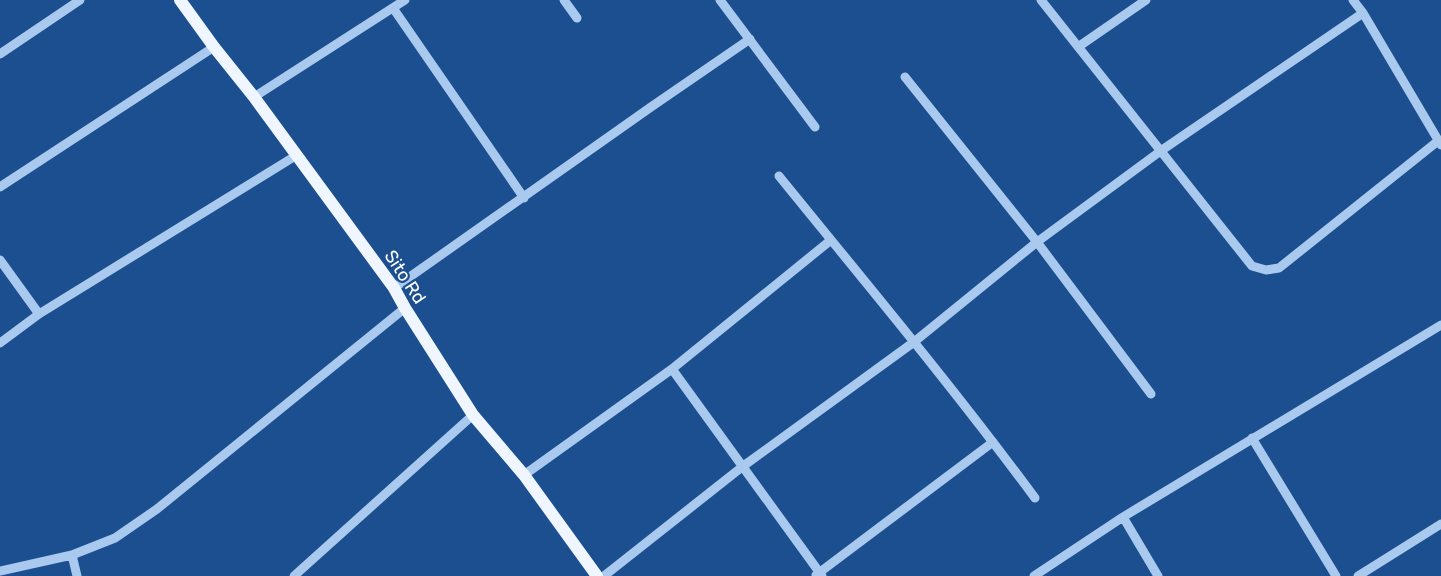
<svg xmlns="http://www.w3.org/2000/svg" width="1441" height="576" font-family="Rubik,sans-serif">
<rect width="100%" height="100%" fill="#1b4f8f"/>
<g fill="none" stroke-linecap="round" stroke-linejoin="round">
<path stroke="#a9c9ee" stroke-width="9" d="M564,0L577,18
M720,0L815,127
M1041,0L1252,266L1266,270L1279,268L1438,141
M1353,0L1363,13L1441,145
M393,8L524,198
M1078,47L1146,0
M0,54L80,0
M905,77L1037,242L1151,394
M254,97L405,0
M779,176C865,282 953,387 1035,498
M0,187L214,47
M0,260L39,314
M394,288L651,107L750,39
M0,343L39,314L297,155
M672,369L822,576
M1252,438L1336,576
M524,475L672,369L831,240
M72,555L77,576
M0,571L72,555L115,538L157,509L405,308
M816,575L993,442
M294,576L473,415
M604,576L742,467L914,342L1037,242L1162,150L1363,13
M1034,576L1123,517
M1158,576L1123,517L1441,325
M1358,576L1441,524"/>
<path stroke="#f0f6ff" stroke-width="12" d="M180,0L214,47L254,97L394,288L405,308L473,415L524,475L597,576"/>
</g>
<g text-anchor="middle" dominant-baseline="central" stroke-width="4.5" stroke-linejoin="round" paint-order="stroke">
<g font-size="18" fill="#fff" stroke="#1b4f8f">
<text transform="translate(405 277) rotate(57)">Sito Rd</text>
</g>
</g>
</svg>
